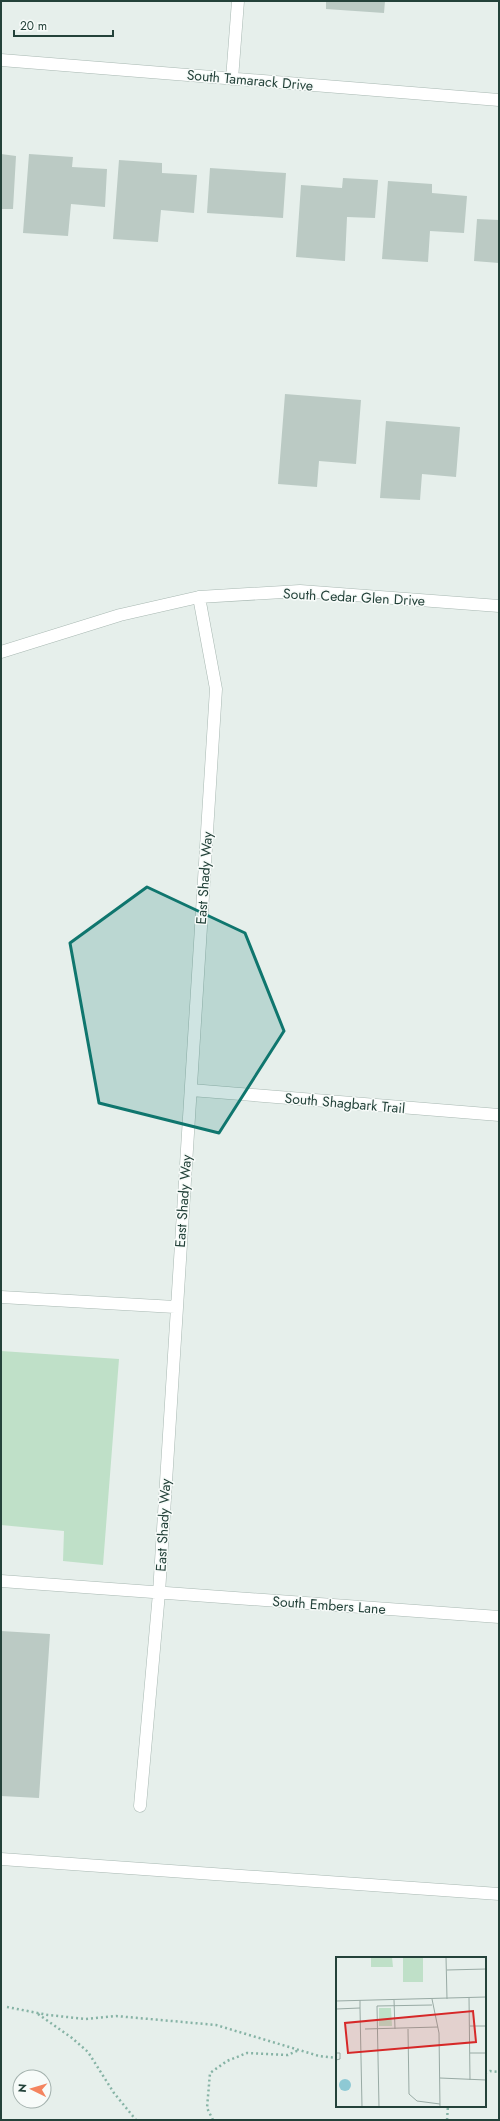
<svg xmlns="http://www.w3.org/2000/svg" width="500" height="2121" font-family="Jost,sans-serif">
<rect width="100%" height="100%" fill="#e6efeb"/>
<path fill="#bfe0c8" d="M1,1351L119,1359L103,1565L63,1561L64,1531L1,1525Z"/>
<path fill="#bbcac4" d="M326,1H385L384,13L326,9Z
M1,154L16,156L13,209H1Z
M29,154L73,157L72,167L107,169L105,207L71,204L68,236L23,233Z
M119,160L162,163V173L197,175L194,213L161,210L158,242L113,239Z
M210,168L286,173L283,218L207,213Z
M343,178L378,180L375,218L347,217L345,261L296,257L301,185L342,188Z
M388,181L432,184V193L467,196L464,233L430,231L428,262L382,259Z
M477,219L499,220V263L474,261Z
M285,394L361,400L356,464L319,461L317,487L278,484Z
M386,421L460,427L456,477L422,474L420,500L380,498Z
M1,1631L50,1634L39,1798L1,1796Z"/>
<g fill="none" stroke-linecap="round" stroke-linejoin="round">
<defs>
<path id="minor" d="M1,60L499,100
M232,79L238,1
M1,652L120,615L199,597L300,591L499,606
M191,1090L499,1115
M1,1297L175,1307
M1,1581L499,1617
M140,1806L159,1593L216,689L199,597
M1,1859L499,1894"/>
</defs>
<use href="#minor" stroke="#a8b8b2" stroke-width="13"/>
<path stroke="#86b3a5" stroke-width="2.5" stroke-dasharray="2 3" stroke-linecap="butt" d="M7,2007L48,2015L86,2019L116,2016L216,2025L319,2056L337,2058
M38,2014L72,2038L88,2052L114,2093L136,2120
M485,2073L490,2071L499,2072
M213,2120L207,2108L210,2073L227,2061L247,2053L288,2055L299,2050
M447,2120L448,2106"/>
<use href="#minor" stroke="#fff" stroke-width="12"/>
</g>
<path fill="#0f766e" fill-opacity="0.2" stroke="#0f766e" stroke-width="3" stroke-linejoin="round" d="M147,887L245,933L284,1031L219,1133L99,1103L70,943Z"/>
<g text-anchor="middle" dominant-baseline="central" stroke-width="3" stroke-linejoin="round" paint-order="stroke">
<g font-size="14" fill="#24423a" stroke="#f7fbf9">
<text transform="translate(250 80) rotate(5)">South Tamarack Drive</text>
<text transform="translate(354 597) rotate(3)">South Cedar Glen Drive</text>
<text transform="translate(204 878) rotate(-86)">East Shady Way</text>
<text transform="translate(345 1103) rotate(5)">South Shagbark Trail</text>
<text transform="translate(183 1201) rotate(-86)">East Shady Way</text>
<text transform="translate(163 1525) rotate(-87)">East Shady Way</text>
<text transform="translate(329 1605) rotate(4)">South Embers Lane</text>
</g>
</g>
<g transform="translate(336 1957)">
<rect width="150" height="150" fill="#e6efeb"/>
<path d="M35,0H56L57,10H35ZM67,0H87V25H67ZM43,51H55L56,69H43Z" fill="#bfe0c8"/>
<path d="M3 128a6 6 0 1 1 12 0a6 6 0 1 1-12 0Z" fill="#8ec9d4"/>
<path fill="none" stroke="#98aaa4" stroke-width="1" d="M110,0L111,42M111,13L150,12M133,40L134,123M96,42L103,76L104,150M58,43L59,72M0,44L150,40M24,51L26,150M0,52L24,51V43M134,69H150M29,72L102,70M72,72L73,137L81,144L104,147M0,96H4V102L0,103M134,96H150M104,121L150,123M43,150L41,49L96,48"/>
<path fill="#d62828" fill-opacity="0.15" stroke="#d62828" stroke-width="2" d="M137,54L140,85L12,96L9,66Z"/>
<rect width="150" height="150" fill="none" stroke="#24423a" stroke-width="2"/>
</g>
<rect width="500" height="2121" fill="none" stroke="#24423a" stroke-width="4"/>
<g transform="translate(32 2089) rotate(275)"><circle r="19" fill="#f7fbf9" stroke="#a3b1ad"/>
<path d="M0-3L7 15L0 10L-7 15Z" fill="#f4845f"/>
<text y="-6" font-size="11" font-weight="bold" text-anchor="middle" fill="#24423a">N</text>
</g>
<path d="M14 30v6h99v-6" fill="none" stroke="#24423a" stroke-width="2"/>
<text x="20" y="30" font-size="12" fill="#24423a" stroke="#f7fbf9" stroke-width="3" paint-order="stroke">20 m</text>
</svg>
